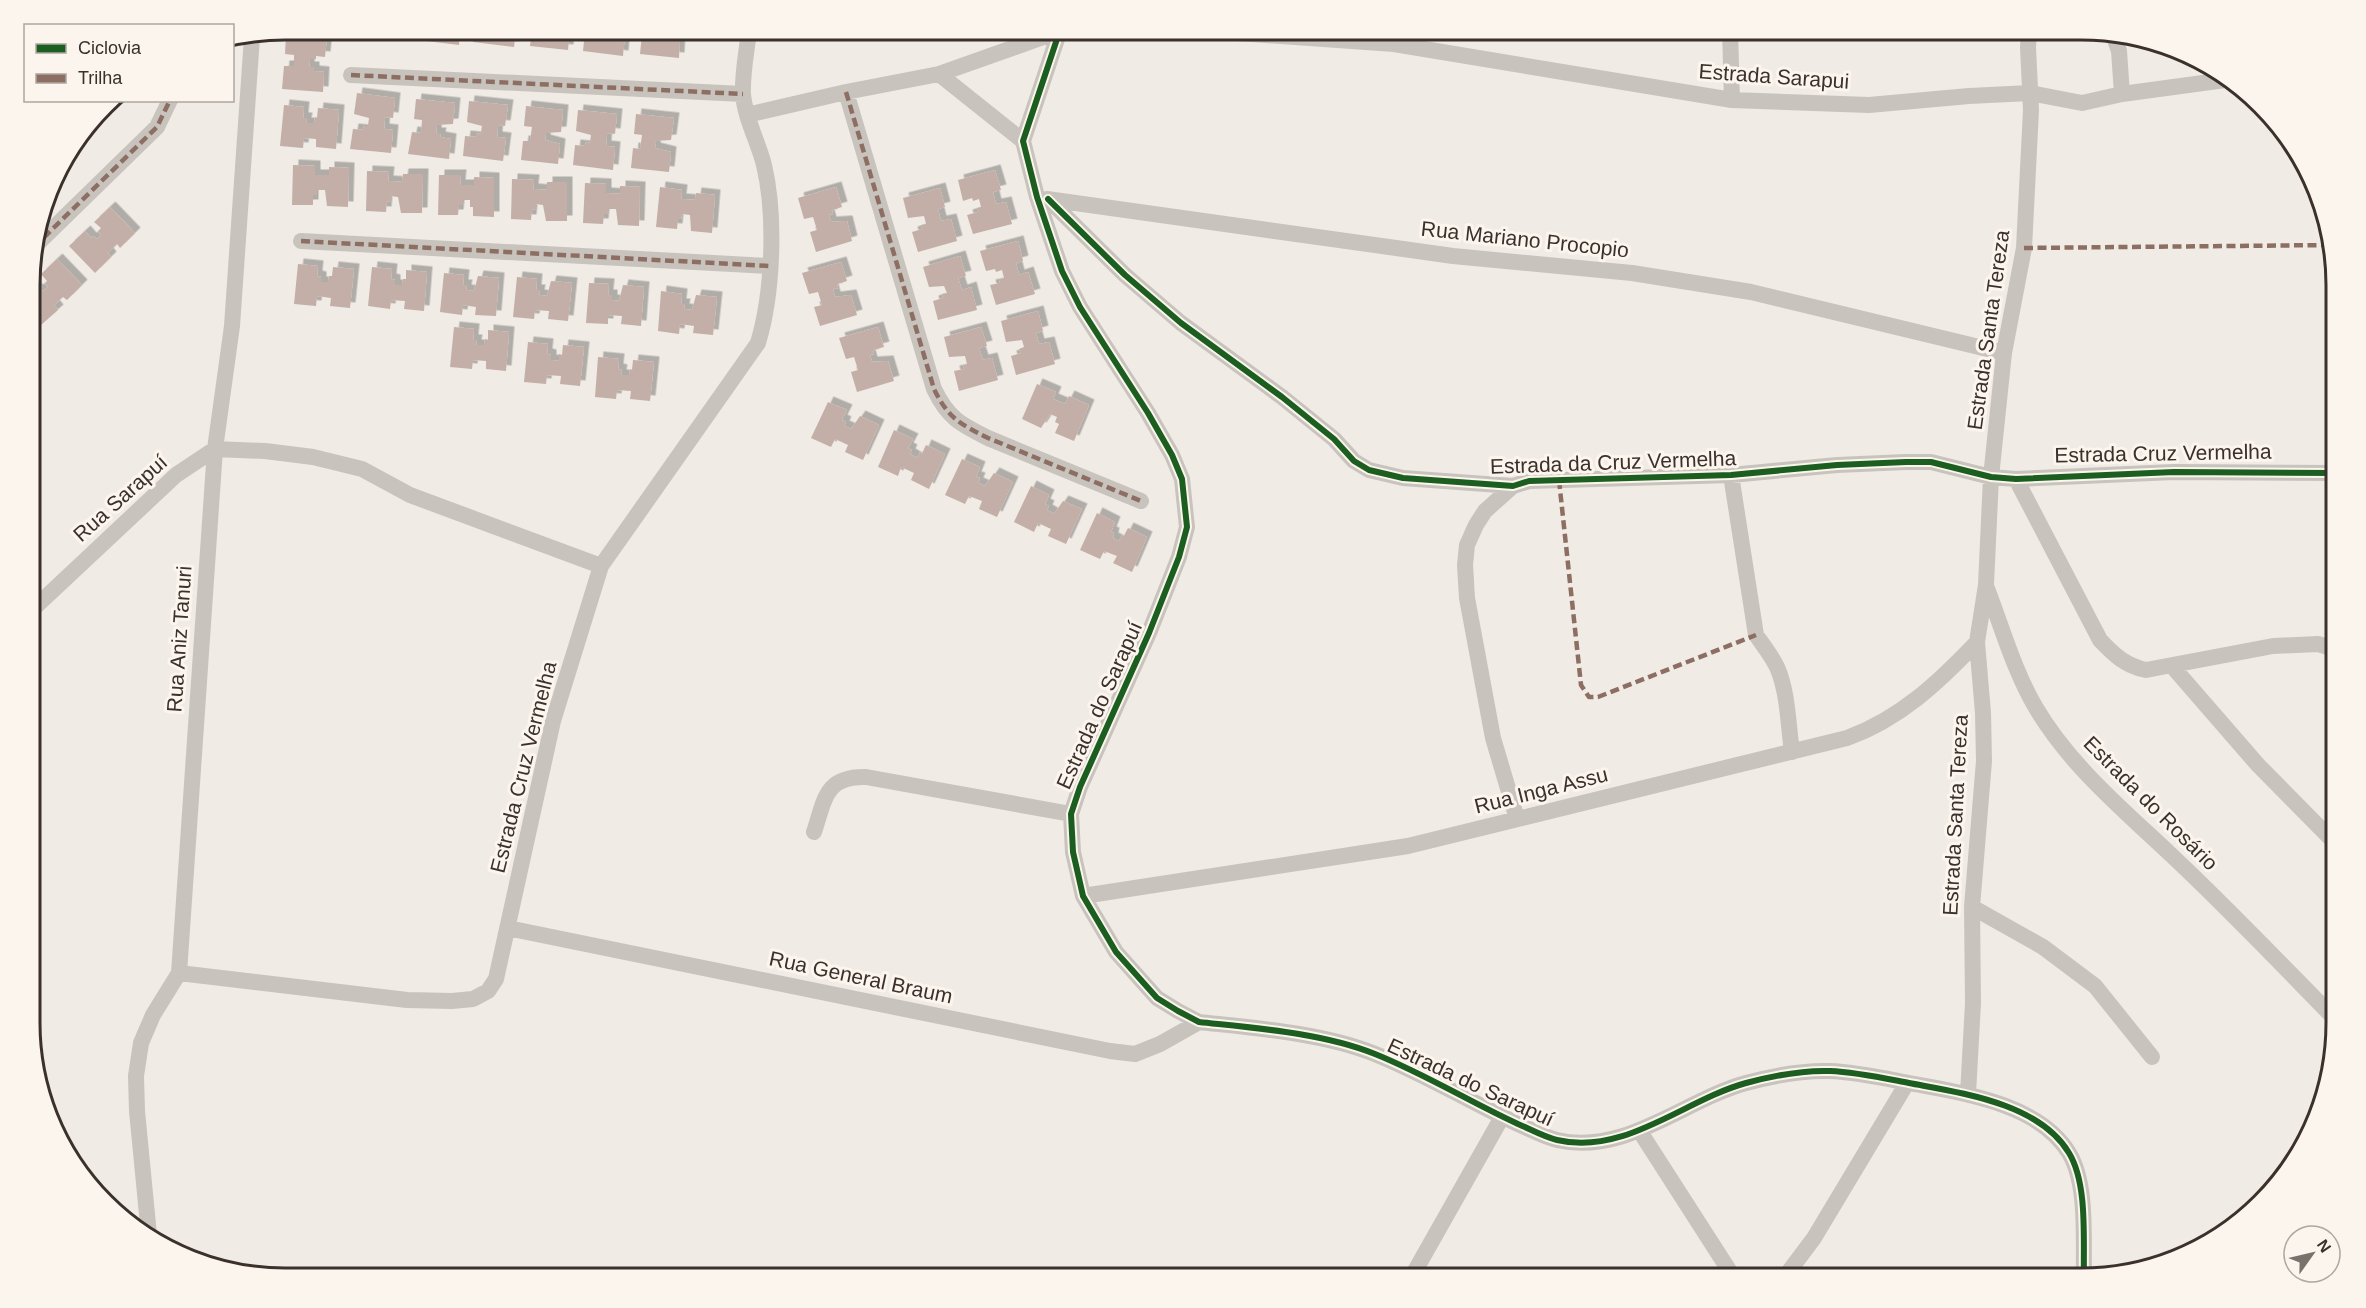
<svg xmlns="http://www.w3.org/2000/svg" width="2366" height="1308" font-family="Arial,sans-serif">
<defs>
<filter id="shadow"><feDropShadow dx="5.5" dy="-5.5" stdDeviation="0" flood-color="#0004"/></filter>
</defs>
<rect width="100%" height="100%" fill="#f0ebe5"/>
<path fill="#c3afa7" filter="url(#shadow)" d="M361,30H402L401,39L361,35Z
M419,30H460L459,45L418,40Z
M475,30H516L514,47L473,42Z
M532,30H570L568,50L530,46Z
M595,30H616V32L625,33L623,56L583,51L585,31L595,32Z
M651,30H666L665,34L680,38L679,58L640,54L642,34L650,35Z
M286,34L327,36L325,57L316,56V59H310L309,67H314V71L324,72L323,92L282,89L284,66H294V55L285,54Z
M357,93L395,98L393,118L385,117L384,129L393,130L391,153L350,149L353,129L363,130L364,126H368L369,118L354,114Z
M416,99L455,103L453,124L437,125L436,133H441L440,137L451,139L449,159L408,154L412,132L421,133L422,120L414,119Z
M469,101L508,105L505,126L498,125L497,137L506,138L503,161L463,156L465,136L476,137V133L481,134L482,126L467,122Z
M284,105L304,107L303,118H307L306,123H314L315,117L317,118L318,108L339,110L336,149L316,147V139L304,138L303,148L280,146Z
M526,106L563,110L561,132L546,133L545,140L560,144L558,164L521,160L523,141H530L532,127L524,126Z
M578,110L617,114L615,134L607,133L606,146L615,147L613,170L573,165L575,145L585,146L586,142L590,143L591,135L576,131Z
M636,114L674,118L671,140L656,141L655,148L671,152L669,172L631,168L633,148L640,149L642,135L634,134Z
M88,131L92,135L73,153L72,152Z
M293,165L315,166V175H329V167L349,168L348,207L327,206L325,190H317V195H313V205H292Z
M995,170L1001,190L993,192L996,204L1006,202L1012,224L973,234L967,215L978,212L977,208L981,207L979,199L973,201L972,198L963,201L958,180Z
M367,171L389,172L388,181L402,182L403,174H423L422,213H401L398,197L391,196V202L387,201L386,212L366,211Z
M439,175H461L460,185H474V177L494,178V217L473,216V207H470V200H463V205H459L458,215H438Z
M512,179L534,180L533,189L547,190V182H567V221H546L543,205L536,204V210L532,209L531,220L511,219Z
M585,183L606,184V193L620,194V186L640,187L639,226L618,225L616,209H608V214H604L603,224L583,223Z
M660,187L682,190L681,199L695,200L696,193L715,195L712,233L691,231L690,215L682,214L681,219H678L677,229L656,227Z
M836,187L842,207L832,210L833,214L829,215L831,222L847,221L852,241L816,252L810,232L817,230L813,217L804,219L798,198Z
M940,188L945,207L938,209L941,221L951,219L957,241L918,252L912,232L922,229L921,225L926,224L924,216L908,218L903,198Z
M110,207L135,233L120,248L117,244L108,253L111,257L95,273L69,246L85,231L91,238L94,236L97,239L101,235L98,231L101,228L94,222Z
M1018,241L1023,261L1016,263L1019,275L1028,272L1035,294L996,305L990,285L1000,283L999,279L1004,278L1002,270L996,272L995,269L986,271L980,251Z
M960,256L966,276L958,278L962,290L971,287L977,310L938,320L933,301L943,298L942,294L947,293L944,286L929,287L923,267Z
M57,259L82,285L67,300L63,297L54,305L58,310L41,325L32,316V285L38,290L40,288L43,291L48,287L45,283L47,281L41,274Z
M841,262L847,281L837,284L838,288L833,289L835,297L851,295L857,315L820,326L814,307L822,305L818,292L809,294L802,273Z
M298,264L318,266L317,276L321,277V282H328L329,276H332L333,267L354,269L350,308L330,306L331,298L317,296L316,306L294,304Z
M372,267L392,269L391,279L395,280V285H402L403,279H406V270L427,272L424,311L404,309L405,301L391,300L390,309L368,306Z
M444,273L464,275L463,285H467L466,290L474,291L478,276L499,278L496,316L475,315L476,307L463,305L462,315L440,312Z
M517,277L537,279L536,290H540L539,295L547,296L551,281L572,283L568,321L548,319L549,311L535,310L534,319L513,317Z
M589,283L609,284L608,295H612V300L619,301L623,285L644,287L641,326L621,324L622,316L608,315V324L586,323Z
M661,291L682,294L681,304H685L684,309L692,310L696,295L717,297L713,335L693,333L694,326L680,324L679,334L658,331Z
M1038,311L1043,331L1036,333L1039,344L1049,342L1055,364L1016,375L1011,356L1021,353L1019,349L1024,347L1022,340L1006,342L1001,321Z
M454,327L474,329L473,340H477L476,345H484L485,339L488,340V330L509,332L506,371L486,369V361L473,360L472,369L450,367Z
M878,327L884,347L873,350L874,354L870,355L872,362L888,361L894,381L857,392L851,372L858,370L854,357L846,359L839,338Z
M981,327L987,346L979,348L983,360L992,358L998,380L959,391L954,371L964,369L963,365L967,364L965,356L949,357L944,337Z
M528,342L548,344L547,354L551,355V360L559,361V354L562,355L563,345L584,347L580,386L560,384L561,376L547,375L546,384L524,382Z
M598,357L619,359L618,369L622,370L621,375H629L630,369L632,370L633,360L654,362L650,401L630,399L631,391L617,390L616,399L595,397Z
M1037,384L1056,392L1053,399L1065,404L1069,396L1089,405L1074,441L1055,433L1059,424L1055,422L1057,417L1050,414L1041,428L1022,419Z
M828,402L847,410L842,420L846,422L844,426L851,429L860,416L879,425L863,460L845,452L848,445L835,439L831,447L811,438Z
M894,430L913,439L908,448L912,450L910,454L917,458L920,452L922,454L926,445L945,454L929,489L911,480L914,473L901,467L898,476L878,467Z
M962,459L980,467L976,477L980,478L978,483L985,486L994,473L1013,482L997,517L979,509L982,501L969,496L965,504L945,495Z
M1031,486L1049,495L1045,504L1049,506L1047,510L1054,514L1063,501L1082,509L1066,544L1048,536L1051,529L1038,523L1034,532L1014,522Z
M1097,513L1115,522L1111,532L1114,533L1113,538L1119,541L1122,535L1124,536L1128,528L1147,537L1132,572L1113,563L1117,556L1104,551L1100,559L1080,550Z"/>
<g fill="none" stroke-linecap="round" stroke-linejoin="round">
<path stroke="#c9c3be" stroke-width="16" d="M1060,30L1023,141L1037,197L1062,271L1080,307L1148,413L1172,455L1182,479L1187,527L1179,557L1149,633L1080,787L1071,814L1073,852L1083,896L1116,952L1157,998L1178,1011L1199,1022C1255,1028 1323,1033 1375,1054C1425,1074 1470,1102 1518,1124C1530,1129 1544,1137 1557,1140C1625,1156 1684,1100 1746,1083C1772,1076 1803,1070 1830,1071C1856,1072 1883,1078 1909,1083C1961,1093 2039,1103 2069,1153C2088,1184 2083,1241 2084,1277
M1194,30L1394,44L1732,100L1869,105L1969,96L2030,93L2082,103L2122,94L2119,51L2113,34
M1730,30L1732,100
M939,74L1023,141
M351,75L743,94
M846,92L934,389C948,418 960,424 988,438L1141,501
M2122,94L2225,80
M747,115L846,92L939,74L1060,31L1118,30
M1047,199L1453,256L1632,273L1751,292L2004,353
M1048,199L1125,275L1181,323L1282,397L1334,439L1354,461L1369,470L1403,478L1513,486L1529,481L1731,475L1837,465L1906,462H1931L1991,477L2016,479L2174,472L2335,473
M301,241L770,266
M34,247L157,127L170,100
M1731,475L1756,635C1763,645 1771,655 1777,667C1788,692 1788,724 1792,752
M2016,479L2100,640C2114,655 2126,666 2146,670L2273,646L2318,644L2335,649
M1513,486L1485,511L1476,525L1467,545L1465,565L1467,598L1493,738L1517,819
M1986,586C2002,627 2014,671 2036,708C2070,765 2120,807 2168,852C2225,905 2280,963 2335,1019
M32,610L176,475L215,449L265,451L313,457L362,469L410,495L601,566
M2172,666L2258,765L2335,843
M814,832C825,799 825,776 866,777L1071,814
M1083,896L1408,846L1847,738C1900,719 1939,682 1977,642
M1972,907L2043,947L2095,986L2152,1057
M508,928L1110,1051L1135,1054L1160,1044L1199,1022
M179,973L407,1000L452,1001L473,999L488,991L496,979L553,721L601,566L758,343C773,293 776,216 764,165C758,141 745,119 743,94C742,73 747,51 749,30
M1968,1094L1973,1003L1972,907L1984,761L1983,713L1977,642L1986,585L1991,477L2004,353L2024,248L2031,110L2028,47L2029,30
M1639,1130L1734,1278
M149,1235L137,1111L136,1076L141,1043L153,1015L179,973L215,449L232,326L252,37
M1411,1278L1502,1117
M1784,1278L1814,1238L1907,1083"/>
<path stroke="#8d6e63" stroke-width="4.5" stroke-dasharray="9 4.5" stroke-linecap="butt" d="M351,75L743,94
M846,92L934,389C948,418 960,424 988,438L1141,501
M301,241L770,266
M34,247L157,127L170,100
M2024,248L2331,245
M1559,480L1581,685L1589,697H1598L1756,635"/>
<defs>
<path id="cycleway" d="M1060,30L1023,141L1037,197L1062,271L1080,307L1148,413L1172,455L1182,479L1187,527L1179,557L1149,633L1080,787L1071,814L1073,852L1083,896L1116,952L1157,998L1178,1011L1199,1022C1255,1028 1323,1033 1375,1054C1425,1074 1470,1102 1518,1124C1530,1129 1544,1137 1557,1140C1625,1156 1684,1100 1746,1083C1772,1076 1803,1070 1830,1071C1856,1072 1883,1078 1909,1083C1961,1093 2039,1103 2069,1153C2088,1184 2083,1241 2084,1277
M1048,199L1125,275L1181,323L1282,397L1334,439L1354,461L1369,470L1403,478L1513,486L1529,481L1731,475L1837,465L1906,462H1931L1991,477L2016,479L2174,472L2335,473"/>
</defs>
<use href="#cycleway" stroke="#fbf5ee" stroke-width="10"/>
<use href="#cycleway" stroke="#1b5e20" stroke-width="6"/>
</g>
<g text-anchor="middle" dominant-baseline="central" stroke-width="6" stroke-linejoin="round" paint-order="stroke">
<g font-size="21" fill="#3b302b" stroke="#fbf5ee">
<text transform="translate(1774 76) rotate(4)">Estrada Sarapui</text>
<text transform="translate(1525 239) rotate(6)">Rua Mariano Procopio</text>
<text transform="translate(1988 330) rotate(-82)">Estrada Santa Tereza</text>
<text transform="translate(2163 453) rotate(-1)">Estrada Cruz Vermelha</text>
<text transform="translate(1613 462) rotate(-2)">Estrada da Cruz Vermelha</text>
<text transform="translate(120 498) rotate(-42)">Rua Sarapuí</text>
<text transform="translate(179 639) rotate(-86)">Rua Aniz Tanuri</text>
<text transform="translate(1099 705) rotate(-66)">Estrada do Sarapuí</text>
<text transform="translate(523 767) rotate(-76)">Estrada Cruz Vermelha</text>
<text transform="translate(1541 790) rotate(-14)">Rua Inga Assu</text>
<text transform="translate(2151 803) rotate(45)">Estrada do Rosário</text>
<text transform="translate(1955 815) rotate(-87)">Estrada Santa Tereza</text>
<text transform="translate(861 977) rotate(12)">Rua General Braum</text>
<text transform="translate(1471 1082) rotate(25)">Estrada do Sarapuí</text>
</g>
</g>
<path d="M0 0H2366V1308H0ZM285 40H2081A245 245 0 0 1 2326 285V1023A245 245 0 0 1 2081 1268H285A245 245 0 0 1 40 1023V285A245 245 0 0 1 285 40Z" fill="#fbf5ee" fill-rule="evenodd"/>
<path fill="none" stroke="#3b302b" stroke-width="3" d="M285 40H2081A245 245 0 0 1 2326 285V1023A245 245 0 0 1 2081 1268H285A245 245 0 0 1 40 1023V285A245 245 0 0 1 285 40Z"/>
<rect x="24" y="24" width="210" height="78" fill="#fbf5ee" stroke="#aea6a0" stroke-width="1.5"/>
<rect x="36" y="44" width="30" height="9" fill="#1b5e20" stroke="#aea6a0" stroke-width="1.5"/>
<text x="78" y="54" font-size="18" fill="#3b302b">Ciclovia</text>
<rect x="36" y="74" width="30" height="9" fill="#8d6e63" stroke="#aea6a0" stroke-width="1.5"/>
<text x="78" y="84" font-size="18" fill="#3b302b">Trilha</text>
<g transform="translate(2312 1254) rotate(56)"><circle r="28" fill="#fbf5ee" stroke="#aea6a0" stroke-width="1.5"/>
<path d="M0-4.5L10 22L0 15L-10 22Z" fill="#7a716c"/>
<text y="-9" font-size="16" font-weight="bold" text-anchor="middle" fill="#3b302b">N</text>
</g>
</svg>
